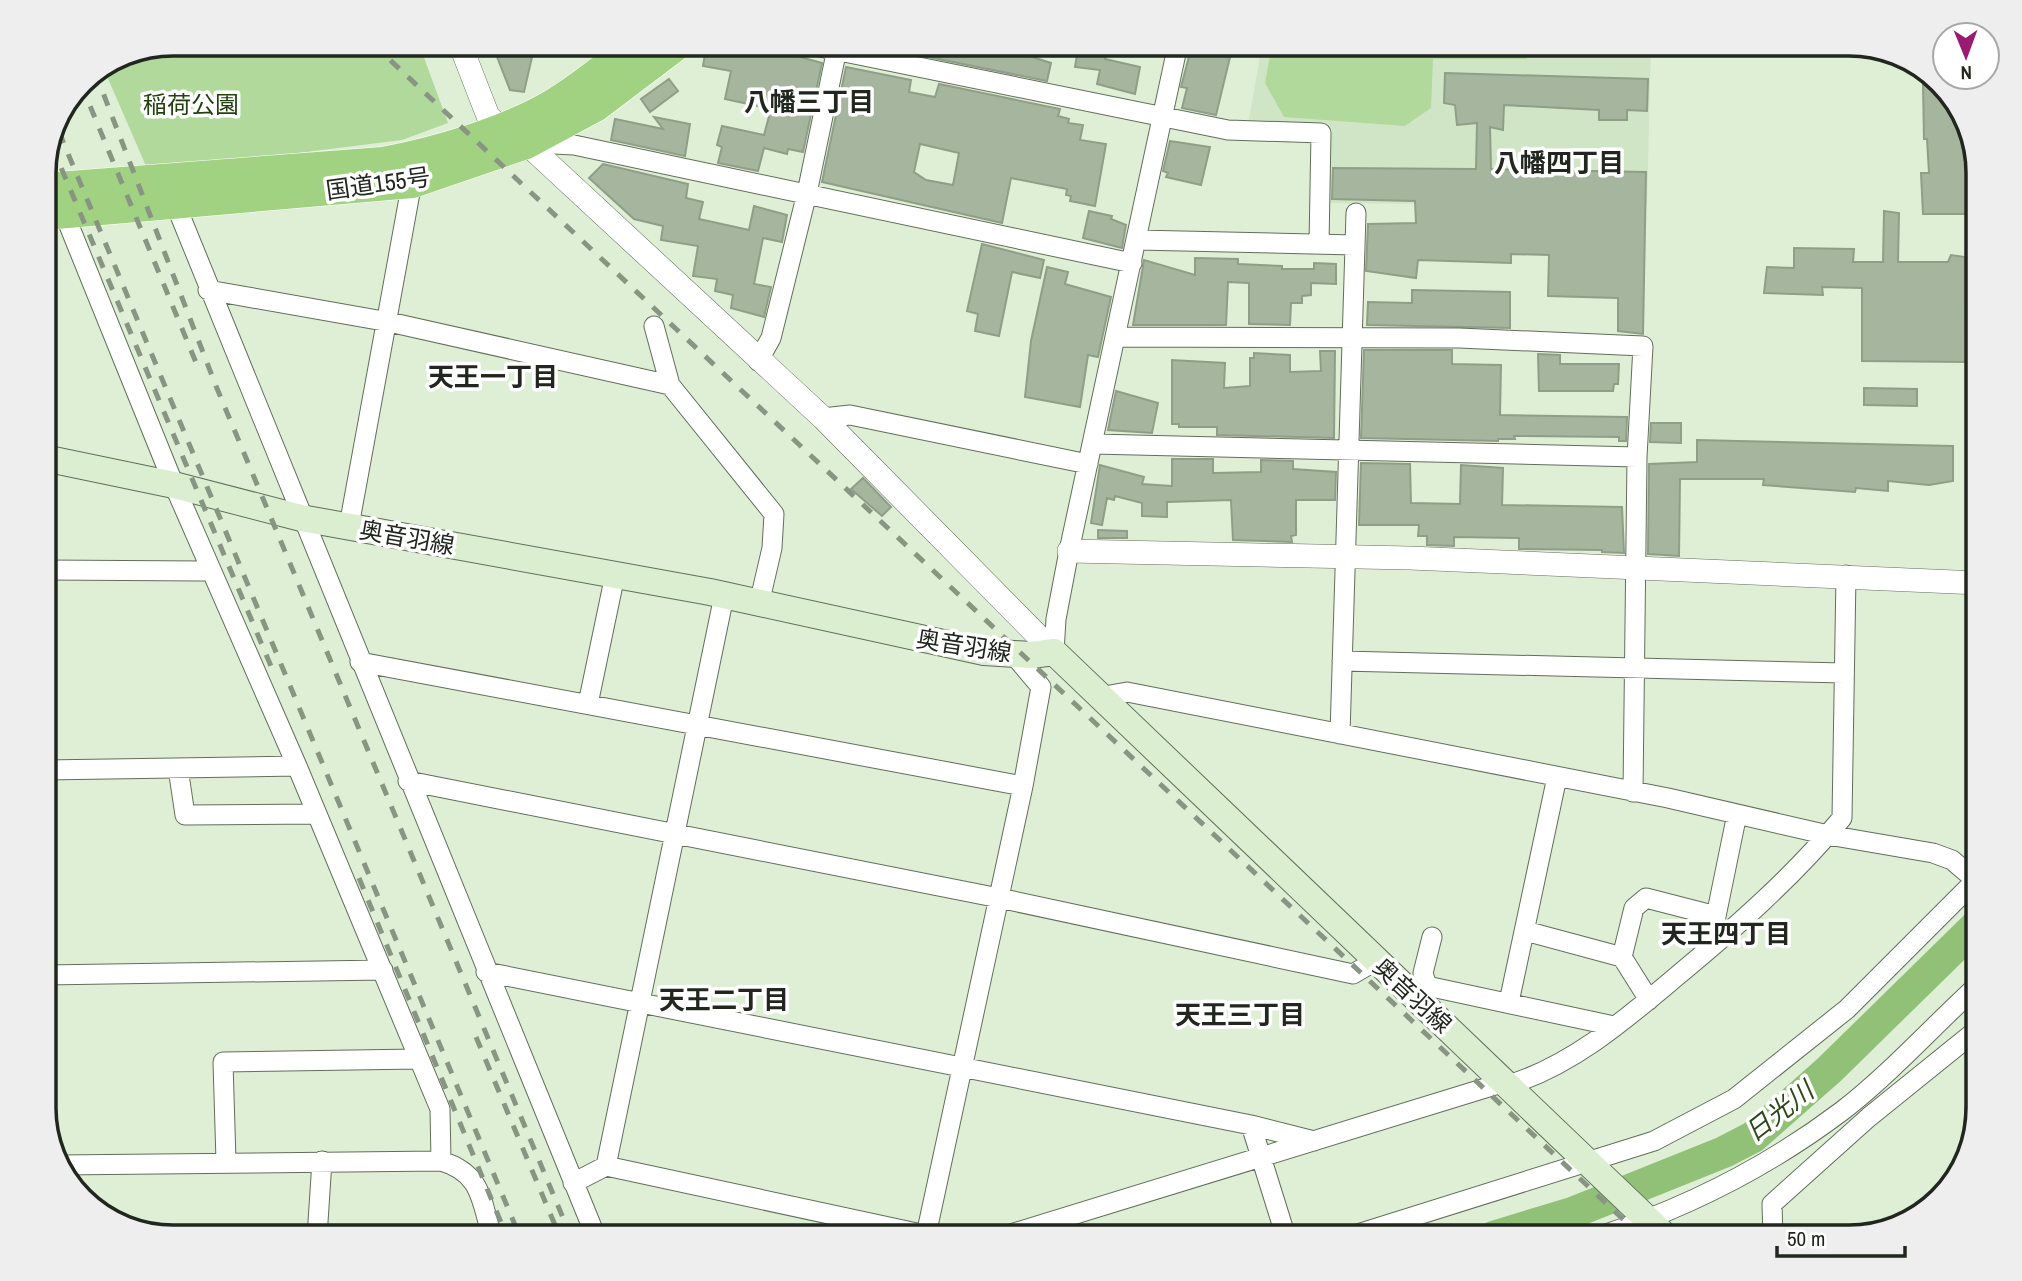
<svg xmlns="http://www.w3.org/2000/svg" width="2022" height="1281" font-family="'Archivo Narrow','Noto Sans JP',sans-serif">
<rect width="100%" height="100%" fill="#deefd6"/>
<path fill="#d0e5c5" d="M1262,44H1651L1647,206L1326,203L1328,128L1248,125Z"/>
<path fill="#b1d99c" d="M173,44H419L448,123L402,140L227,162L146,166L103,67L124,53Z
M1272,44H1529L1527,59H1433L1431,108L1405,126L1284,117L1265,83Z"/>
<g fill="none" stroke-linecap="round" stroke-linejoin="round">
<path stroke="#91c077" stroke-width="32" d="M1493,1237L1572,1213L1724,1152L1753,1137L1829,1070L1978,924"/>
</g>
<path fill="#a6b69e" stroke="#8f9e87" stroke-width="2" fill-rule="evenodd" d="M492,44H535L524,92L510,90Z
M712,44L760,46L822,63L803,152L788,149L787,154L764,148L758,171L718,163L722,147L717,145L722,126L764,135L771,109L725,99L731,71L703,66L706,48L711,49Z
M1025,44L1023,54L1051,63L1047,81L869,45Z
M1079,44H1110L1105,59L1140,67L1135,94L1097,84L1100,70L1075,67Z
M1192,45L1231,53L1216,115L1182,108L1187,88L1181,87Z
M846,67L911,80L909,92L935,97L939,84L1060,109L1058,116L1069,119L1068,123L1083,125L1080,140L1106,144L1095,206L1070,201L1071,196L1066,195L1067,189L1011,178L1002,223L822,182ZM920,144L959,153L953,185L926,180L914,172Z
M1445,73L1648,79L1647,111L1627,110V120H1599V110L1504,105L1503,130L1490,127L1491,169L1646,172L1643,334L1618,331V298L1548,296L1549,255L1511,254V263L1418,260L1416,278L1366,271L1368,224L1416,223L1415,201L1332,199L1333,168L1476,169L1477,123L1457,125L1455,105L1444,103Z
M669,79L678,91L650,112L641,99Z
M1923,84H1938L1961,109L1973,154V214H1923L1921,173H1929L1927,139H1924Z
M654,117L690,124L685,156L611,140L615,119L663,129Z
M1170,141L1210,147L1201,185L1166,177L1168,173L1163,171Z
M603,164L688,184L686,198L703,202L699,219L749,230L754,206L787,215L782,242L763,238L754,284L771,287L764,317L731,308L733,295L715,291L717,279L693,276L698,246L661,240L663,226L634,219L589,178Z
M1089,211L1112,216L1111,219L1126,225L1122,248L1083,238Z
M1884,211L1899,213L1898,262H1948L1951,255L1965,257L1966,362L1862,361V288L1822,287L1823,295L1764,293L1767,267L1794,268V248L1854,249L1853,262H1883Z
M982,244L1044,260L1040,278L1012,272L999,336L975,331L978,314L967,311Z
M1195,258L1238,259V264L1282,266V269H1314V263L1336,264V284L1311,283V295L1302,296V303H1291L1290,325L1249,324V283L1228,282L1226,325H1133L1144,260L1195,275Z
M1047,267L1068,272L1065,284L1111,297L1098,357L1088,355L1080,407L1025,397L1031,341Z
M1412,290L1510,292V328L1367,325L1368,302L1412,303Z
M1364,350H1452V364L1501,365L1500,415L1627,417L1626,441H1619V437L1514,436L1515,439H1498V441L1361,438Z
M1320,351H1335L1334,438L1217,435V427H1179V424H1172V360L1225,363L1224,388L1250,386V358H1254V353L1290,355V372L1321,371Z
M1538,354L1560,355V364H1619L1618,384H1614L1613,391H1539Z
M1864,388L1917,389V406L1864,405Z
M1116,391L1158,403L1152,433L1108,430Z
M1651,423H1681V443L1650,442Z
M1697,440L1953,446V481L1929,485L1888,481V491L1856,488L1855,492L1763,485L1764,479H1680L1679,556L1648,554L1649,464L1697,462Z
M1172,459H1213V473L1261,472V460L1293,461V469L1336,472L1335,500H1296V535L1291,536L1292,542L1233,540L1231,500L1167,502V517L1142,516V503L1115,496L1114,500L1107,498L1102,525L1091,523L1100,465L1144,477L1142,484L1172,486Z
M1361,463L1410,464L1411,503L1460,504L1461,465L1503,468L1502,505L1622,507L1624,553L1602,552V550L1519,549V538L1454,537V546L1427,545V536H1418L1419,525H1359Z
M863,478L891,507L882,516L851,489Z
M1098,530L1127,531V538H1098Z"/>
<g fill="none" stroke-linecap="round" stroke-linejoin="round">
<defs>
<path id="minor" d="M805,44L1228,130L1321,133L1319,244
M533,143L574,145L1132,263
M175,203L596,1237
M64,213L174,485L297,766L440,1109L441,1161C482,1173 481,1200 492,1237
M1137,240L1355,245
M208,290L389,322L670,385
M654,326L670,385L774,514L772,548L759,604
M1116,337L1459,338L1643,346L1637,457L1633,792
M758,361L771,338L807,193L838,44
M823,418L850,415L1088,464
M1093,444L1637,457
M349,526L412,182
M44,570L203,571L209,565
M1054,652L1056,619L1069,551L1178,44
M1342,661L1844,673
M360,662L1023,786
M1099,697L1127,692L1668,798L1828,835L1933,853L1952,860L1978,882
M588,704L615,575
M1340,734L1356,213
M178,768L185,815L316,814
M44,770L297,766
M408,781L999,898L1353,974L1377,960
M1714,926L1737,814
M1525,931L1622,957
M486,972L1251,1125L1314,1141
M44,975L383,970
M1427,986L1423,973L1432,937
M1414,995L1427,986L1614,1026
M1649,1000L1622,957L1634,908L1646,898L1716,916
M1509,1002L1557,777
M1508,1085C1572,1066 1627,1018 1677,976C1736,927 1793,877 1842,818L1846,575
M1974,1122L1978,1070
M1251,1125L1286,1237
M226,1161L223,1062L418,1059
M59,1165L441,1161
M606,1166L724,596
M573,1183L606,1166L926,1235L1023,786L1041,687L1013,654
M317,1237L322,1161
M1001,1237L1505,1082
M1348,1237L1654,1141L1734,1099L1847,1009L1976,880
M1597,1237C1684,1209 1769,1166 1842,1111C1890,1074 1933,1026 1978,985
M1773,1237L1772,1204L1869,1117L1978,1029"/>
<path id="tertiary" d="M460,44L488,116L500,128L526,143L823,418L1054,652
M1069,551L1410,558L1978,583"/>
<path id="secondary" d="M44,458L174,485L301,518L710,592L984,652L1031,655L1054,652L1666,1237"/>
<path id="trunk" d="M44,189L383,163C437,153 505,133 553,105C582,88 609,65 636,44
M44,214L412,182L526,143L595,106L677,44"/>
</defs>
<use href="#minor" stroke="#606f59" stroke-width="21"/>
<use href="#tertiary" stroke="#606f59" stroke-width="24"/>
<use href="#secondary" stroke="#606f59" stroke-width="28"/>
<use href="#trunk" stroke="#fff" stroke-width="33"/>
<use href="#minor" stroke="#fff" stroke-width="19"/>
<use href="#tertiary" stroke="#fff" stroke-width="23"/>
<use href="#secondary" stroke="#dbeed0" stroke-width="26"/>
<use href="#trunk" stroke="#a0d282" stroke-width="32"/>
<path stroke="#899583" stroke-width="5" stroke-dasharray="12 12" stroke-linecap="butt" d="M373,44L1642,1237
M95,72L216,386L571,1237
M81,84L197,365
M59,132L520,1237
M52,146L273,671
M359,878L507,1237
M476,1037L560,1237"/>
</g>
<g text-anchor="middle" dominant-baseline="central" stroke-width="7" stroke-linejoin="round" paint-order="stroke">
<g font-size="24" fill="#23410e" stroke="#fff">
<text x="191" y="104">稲荷公園</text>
</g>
<g font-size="24" fill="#21271e" stroke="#fff">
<text transform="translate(378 183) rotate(-8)">国道155号</text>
<text transform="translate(407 537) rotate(10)">奥音羽線</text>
<text transform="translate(964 645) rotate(9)">奥音羽線</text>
<text transform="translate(1413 995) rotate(43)">奥音羽線</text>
</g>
<g font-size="26" font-weight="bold" fill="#21271e" stroke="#fff">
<text x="809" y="101">八幡三丁目</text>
<text x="1559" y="162">八幡四丁目</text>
<text x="493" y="376">天王一丁目</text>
<text x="1726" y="933">天王四丁目</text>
<text x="724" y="999">天王二丁目</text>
<text x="1240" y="1014">天王三丁目</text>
</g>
<g font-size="26" font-style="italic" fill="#2b4917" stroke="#fff">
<text transform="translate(1779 1111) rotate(-38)">日光川</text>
</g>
</g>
<path d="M0 0H2022V1281H0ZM173 56H1849A117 117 0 0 1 1966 173V1108A117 117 0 0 1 1849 1225H173A117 117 0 0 1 56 1108V173A117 117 0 0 1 173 56Z" fill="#edeeed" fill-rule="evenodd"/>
<path fill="none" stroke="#21271e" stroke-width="3.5" d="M173 56H1849A117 117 0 0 1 1966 173V1108A117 117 0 0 1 1849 1225H173A117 117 0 0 1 56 1108V173A117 117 0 0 1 173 56Z"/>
<g transform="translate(1966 56) rotate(179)"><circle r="33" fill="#ffffff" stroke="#a6a9a5" stroke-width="2"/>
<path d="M0-5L12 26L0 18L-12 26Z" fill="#9a1b71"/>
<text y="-10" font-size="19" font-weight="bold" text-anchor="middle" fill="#21271e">N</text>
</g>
<path d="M1777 1246v10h128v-10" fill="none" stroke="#21271e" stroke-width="3.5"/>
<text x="1787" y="1246" font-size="21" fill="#21271e" stroke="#ffffff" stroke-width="5" paint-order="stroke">50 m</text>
</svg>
